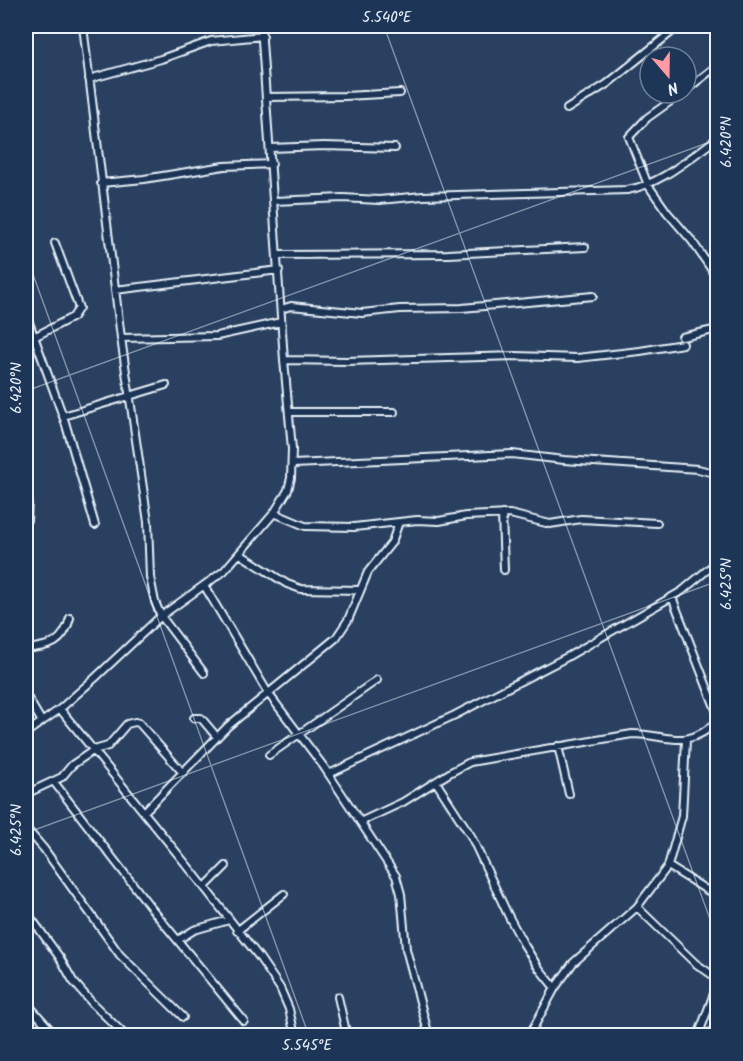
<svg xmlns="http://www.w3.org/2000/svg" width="743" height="1061" font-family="Kalam,sans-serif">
<rect width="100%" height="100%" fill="#294061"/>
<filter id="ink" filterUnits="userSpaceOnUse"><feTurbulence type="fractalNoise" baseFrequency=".0167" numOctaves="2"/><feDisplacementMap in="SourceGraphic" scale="12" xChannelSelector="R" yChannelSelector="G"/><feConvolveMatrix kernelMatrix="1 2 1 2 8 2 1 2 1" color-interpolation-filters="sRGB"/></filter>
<g filter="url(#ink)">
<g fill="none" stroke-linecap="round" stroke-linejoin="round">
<defs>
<path id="street" d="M83,26L121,338L148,522L150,577L155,602L161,616L204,673
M89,79L161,59L211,41L263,36
M686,90L718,65
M682,93L647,118L629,137L648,185L667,212L692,241L718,279
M266,97L345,96L400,93
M567,109L607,84L679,26
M270,148L324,146L395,148
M101,183L144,179L224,166L272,164
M274,201L343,198L379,200L423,196L627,190C662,184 689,158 718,138
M277,255L448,254L585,247
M115,290L279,270
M281,309L291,306L362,313L400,309L462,308L593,296
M26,314L65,422L95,525
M34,337L73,317L79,308L55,243
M682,337L718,329
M121,338L217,336L281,322
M284,360L347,361L516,356L577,358L640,351L683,344
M289,412H394
M63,416L166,385
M293,464L512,454L564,460L698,469L718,474
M26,481L28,498L27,520
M502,514L504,570
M399,522L417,520L439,521L466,516L510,514L550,524L581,519L657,523
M240,554L287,584L301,589L360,590
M205,587L268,693L324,767L396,876L401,894L406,949L429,1036
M672,597L718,715
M26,649C49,646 63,645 70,618
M26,695L42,722
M60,709L194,874L259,957L280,988L289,1009L295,1036
M194,718H201L217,737
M26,733L60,709L95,678L161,616L224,571L274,513L288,490L291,478L292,449L284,360L261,26
M558,746L569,794
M269,755L377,680
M329,774L455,715L567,657L682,591L718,561
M54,782L152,909L244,1021
M436,782L471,836L508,915L523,943L538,967L555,988
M26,797L30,792L62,777L72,765L94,750L108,746L127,724L135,722L139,723L183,773
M144,812L228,726L336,638L348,620L368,572L392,542L399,522L354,527L305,526L274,513
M360,822L403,802L451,772L470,762L632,734C669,734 684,752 718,721
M26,828L44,849L120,955L183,1017
M668,866L718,897
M205,887L226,866
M637,907L695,963L718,979
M26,911L60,958L73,981L92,1003L126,1036
M237,931L284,894
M178,940L194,930L229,920
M338,997L347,1036
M26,1002L56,1036
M411,1036L428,1032
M529,1036L555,988L573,963L637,907L668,866L682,816L686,740
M698,1036L718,983"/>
</defs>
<use href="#street" stroke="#e8f1f8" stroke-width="10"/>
<use href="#street" stroke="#1d3557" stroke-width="6"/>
</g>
</g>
<path fill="none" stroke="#e8f1f8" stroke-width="1.5" stroke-opacity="0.45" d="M384,26L718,941M26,255L309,1036M26,391L718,139M26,833L718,581M684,1036L718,1023"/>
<rect width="743" height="1061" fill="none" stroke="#1d3557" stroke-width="66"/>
<g transform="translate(668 75) rotate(160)"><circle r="28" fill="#1d3557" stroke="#6e8097" stroke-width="1.5"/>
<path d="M0-4.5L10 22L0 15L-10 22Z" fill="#ff9aa2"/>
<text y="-9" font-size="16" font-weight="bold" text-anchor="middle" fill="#e8f1f8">N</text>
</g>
<rect x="33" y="33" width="677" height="995" fill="none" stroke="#e8f1f8" stroke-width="2"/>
<g font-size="15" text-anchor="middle" fill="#e8f1f8">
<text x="387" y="22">5.540°E</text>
<text transform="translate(726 142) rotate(-90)" y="5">6.420°N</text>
<text transform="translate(16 388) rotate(-90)" y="5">6.420°N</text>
<text transform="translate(726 584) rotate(-90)" y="5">6.425°N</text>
<text transform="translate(16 830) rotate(-90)" y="5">6.425°N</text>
<text x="307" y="1050">5.545°E</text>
</g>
</svg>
